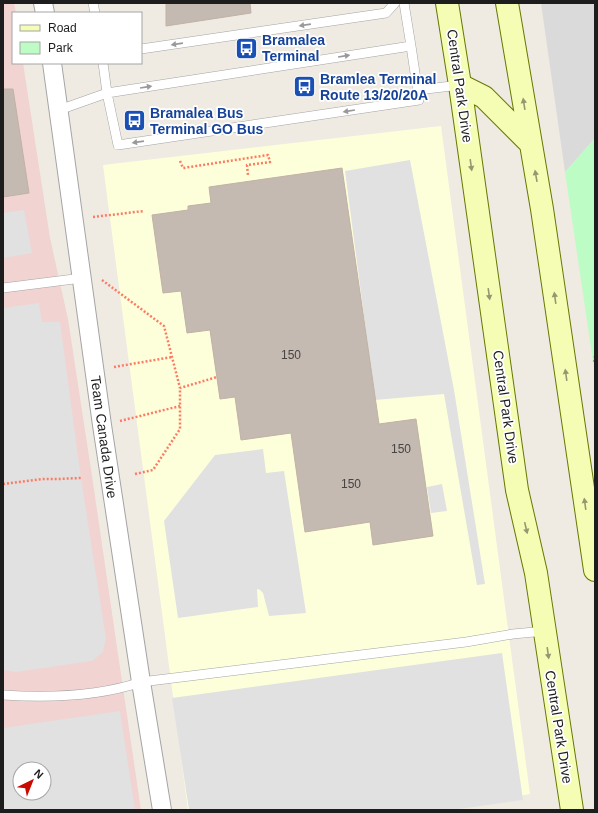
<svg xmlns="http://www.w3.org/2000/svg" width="598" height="813" font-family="Helvetica,sans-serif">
<rect width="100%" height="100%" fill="#efebe3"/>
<path fill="#dbdada" d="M541,3H595V138L565,172Z"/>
<path fill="#f1d3d1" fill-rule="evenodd" d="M3,3H14L16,13H13V63H23L50,238L68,319L92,476L123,688L141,810H3ZM20,769H44V793H20Z"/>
<path fill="#fdffdb" d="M441,126L530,794L440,810H188L103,165Z"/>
<path fill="#bdfcc5" d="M595,138V375L565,172Z"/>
<path fill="#e1e1e1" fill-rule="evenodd" d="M410,160L454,390L485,584L477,585L444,394L375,400L345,171Z
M24,210L32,253L3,258V213Z
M39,303L42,322H60L81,478L106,639L103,652L92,661L16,672L3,670V308Z
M263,449L266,473L284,471L306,613L269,616L263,593L260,590L257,589L258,607L178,618L164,521L215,455Z
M442,484L447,511L431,513L427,487Z
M502,653L523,800L452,810H189L172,698Z
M120,711L135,810H3V728ZM20,769H44V793H20Z"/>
<path fill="#c4bab2" stroke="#c1b2a4" d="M166,3H250L251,13L166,26Z
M3,89H13L29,193L3,197Z
M342,168L379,424L416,419L433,536L373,545L370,522L305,532L291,433L241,440L235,397L220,399L210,330L187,333L181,291L163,293L152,215L188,210V206L211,203L209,187Z"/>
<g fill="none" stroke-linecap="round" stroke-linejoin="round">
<defs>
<path id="lane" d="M93,3L95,13
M141,49L386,13L395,3
M103,63L107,93L118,145L419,100L411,46L404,3
M418,90L460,85
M59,110L107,93L411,46
M3,288L82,278
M3,695C49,698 97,697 141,682L466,642L513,634L545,631"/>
<path id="street" d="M43,3L45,13
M52,63L102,425L141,682L162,810"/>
<path id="secondary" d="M447,3L460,85L517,490L536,573L572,810
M507,3L542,209L595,570
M460,85L484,97L530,143"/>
</defs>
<use href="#lane" stroke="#a4a4a4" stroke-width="10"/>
<use href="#street" stroke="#a4a4a4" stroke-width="20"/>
<use href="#secondary" stroke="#667800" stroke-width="24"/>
<path stroke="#ff7a63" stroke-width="2.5" stroke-dasharray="2 2" stroke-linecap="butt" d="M180,161L183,168L268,155L270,162L247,165L248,175
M93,217L144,211
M102,280L164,326L180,388
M595,356L594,362H595
M114,367L172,357
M120,421L180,406
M135,474L153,470L180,429V388L217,377
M3,484L42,479H58L81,478"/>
<use href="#lane" stroke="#fff" stroke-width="9"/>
<use href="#street" stroke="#fff" stroke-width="18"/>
<use href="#secondary" stroke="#f5fcb3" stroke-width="22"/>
</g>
<defs><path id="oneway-solid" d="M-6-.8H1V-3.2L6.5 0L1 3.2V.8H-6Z"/></defs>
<g fill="#999">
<use href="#oneway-solid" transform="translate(305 25) rotate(172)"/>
<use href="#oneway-solid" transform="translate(177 44) rotate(172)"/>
<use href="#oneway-solid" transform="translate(344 56) rotate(-9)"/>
<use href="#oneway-solid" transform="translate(146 87) rotate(-9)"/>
<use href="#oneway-solid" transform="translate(349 111) rotate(171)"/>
<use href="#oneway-solid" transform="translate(138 142) rotate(172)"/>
</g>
<g fill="#949870">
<use href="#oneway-solid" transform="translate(524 104) rotate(-99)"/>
<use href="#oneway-solid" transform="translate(471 165) rotate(82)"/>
<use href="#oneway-solid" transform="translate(536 176) rotate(-100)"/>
<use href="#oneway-solid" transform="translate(489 294) rotate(82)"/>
<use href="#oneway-solid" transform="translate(555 298) rotate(-98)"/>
<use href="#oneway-solid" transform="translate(566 375) rotate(-98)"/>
<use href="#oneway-solid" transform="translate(585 504) rotate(-98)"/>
<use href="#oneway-solid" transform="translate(526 528) rotate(77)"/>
<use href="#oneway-solid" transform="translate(548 653) rotate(82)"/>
</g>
<defs>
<symbol id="bus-square" viewBox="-11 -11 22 22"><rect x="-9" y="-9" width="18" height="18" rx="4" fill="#1a4fb4" stroke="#fff"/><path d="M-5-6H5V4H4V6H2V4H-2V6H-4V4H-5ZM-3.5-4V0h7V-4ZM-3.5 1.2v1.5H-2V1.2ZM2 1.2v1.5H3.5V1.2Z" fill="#fff"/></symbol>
</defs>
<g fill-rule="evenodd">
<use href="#bus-square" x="234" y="36" width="25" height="25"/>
<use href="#bus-square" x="292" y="74" width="25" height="25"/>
<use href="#bus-square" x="122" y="108" width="25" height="25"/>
</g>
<g text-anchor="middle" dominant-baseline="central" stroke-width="3.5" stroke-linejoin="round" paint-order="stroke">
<g font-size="12" fill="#474442">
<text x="291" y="355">150</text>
<text x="401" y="449">150</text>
<text x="351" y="484">150</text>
</g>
<g font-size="14" font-weight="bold" fill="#164399" stroke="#fff" text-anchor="start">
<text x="262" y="40">Bramalea<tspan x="262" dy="16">Terminal</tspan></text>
<text x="320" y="79">Bramlea Terminal<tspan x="320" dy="16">Route 13/20/20A</tspan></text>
<text x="150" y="113">Bramalea Bus<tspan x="150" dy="16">Terminal GO Bus</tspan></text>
</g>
<g font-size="14" fill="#1d1d1d" stroke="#fff">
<text transform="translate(460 86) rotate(82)">Central Park Drive</text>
<text transform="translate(506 407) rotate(82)">Central Park Drive</text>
<text transform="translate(104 437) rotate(82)">Team Canada Drive</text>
<text transform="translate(559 727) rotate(81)">Central Park Drive</text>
</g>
</g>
<rect width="598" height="813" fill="none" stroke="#1d1d1d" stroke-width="8"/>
<rect x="12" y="12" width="130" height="52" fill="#ffffff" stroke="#a5a5a5"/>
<rect x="20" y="25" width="20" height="6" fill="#f5fcb3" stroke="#a5a5a5"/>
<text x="48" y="32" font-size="12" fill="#1d1d1d">Road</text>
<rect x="20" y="42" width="20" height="12" fill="#bdfcc5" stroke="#a5a5a5"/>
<text x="48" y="52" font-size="12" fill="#1d1d1d">Park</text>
<g transform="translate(32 781) rotate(43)"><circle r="19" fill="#ffffff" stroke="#a5a5a5"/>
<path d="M0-3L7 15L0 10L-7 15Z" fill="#ca0900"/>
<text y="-6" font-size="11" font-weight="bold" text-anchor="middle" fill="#1d1d1d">N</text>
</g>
</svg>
